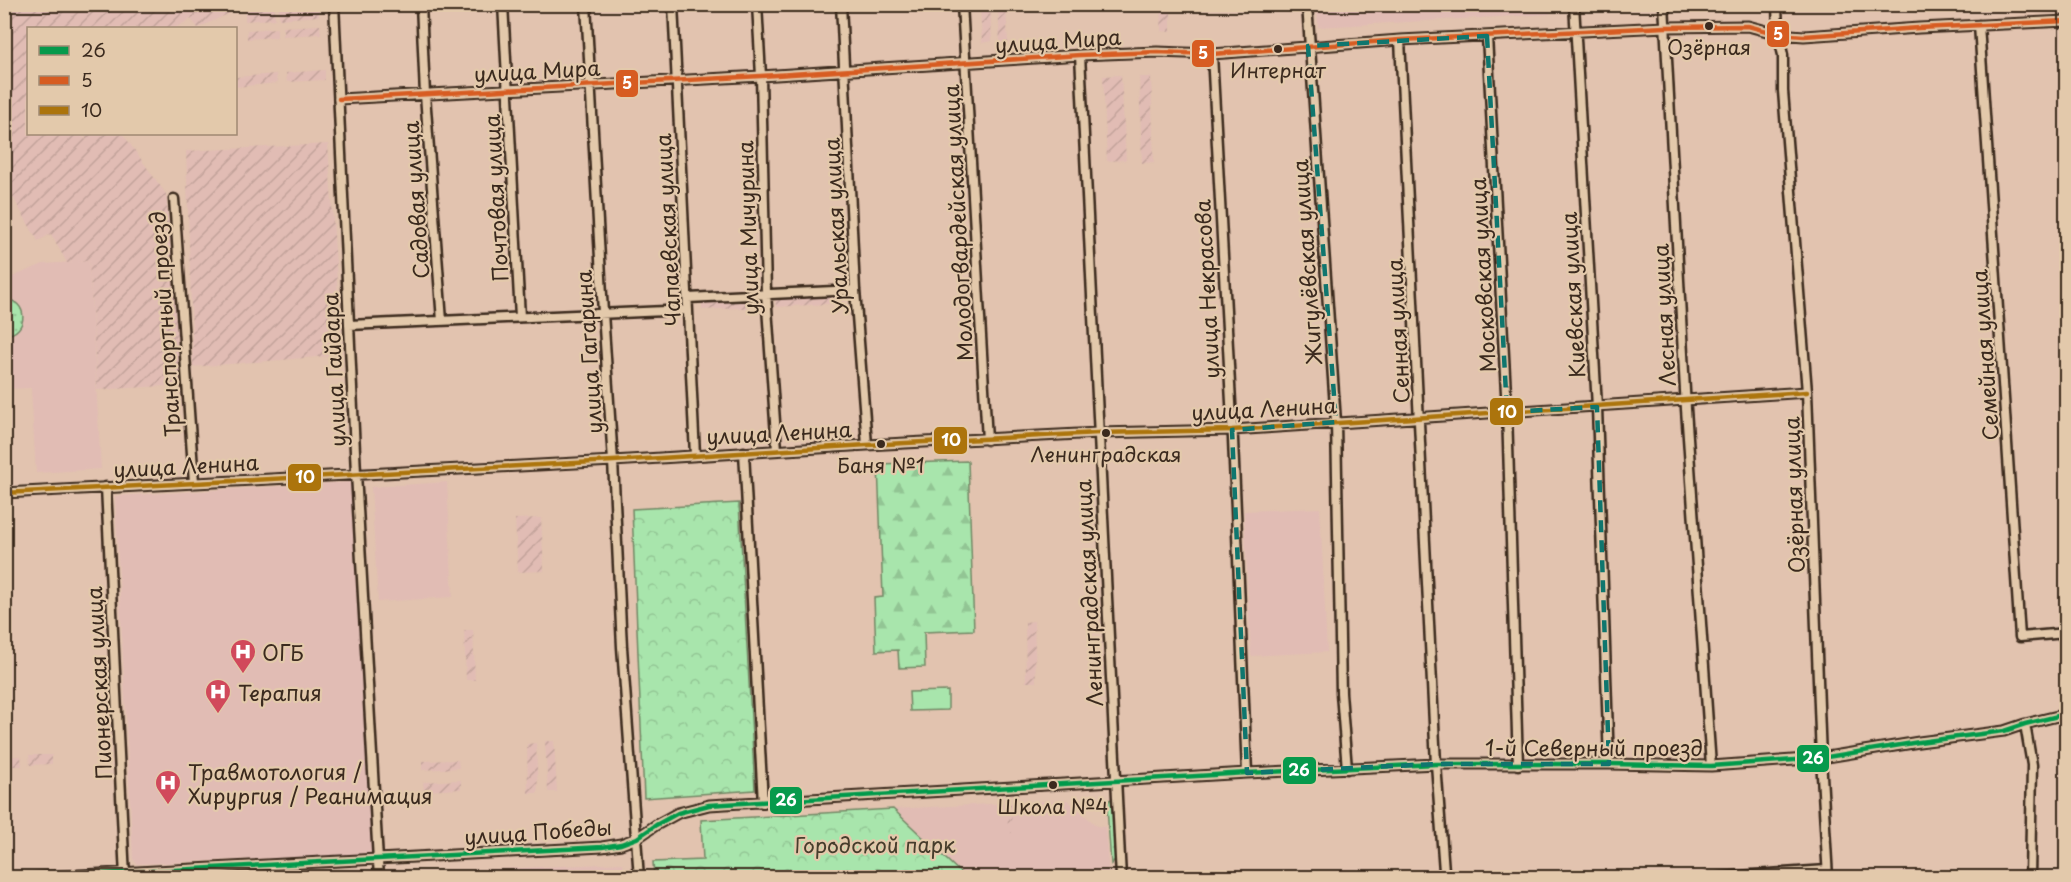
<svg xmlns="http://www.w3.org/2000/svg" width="2071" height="882" font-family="'Playpen Sans',sans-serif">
<defs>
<pattern id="industrial-furrows" width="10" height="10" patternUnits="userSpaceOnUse" patternTransform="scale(1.5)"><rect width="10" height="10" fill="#e1bcb4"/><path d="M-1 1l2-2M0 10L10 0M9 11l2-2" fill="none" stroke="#c2a29a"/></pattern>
<pattern id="grass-dots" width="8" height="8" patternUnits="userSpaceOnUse" patternTransform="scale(1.5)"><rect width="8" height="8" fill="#a8e5ac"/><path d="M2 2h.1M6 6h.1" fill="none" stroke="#92c594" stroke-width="1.8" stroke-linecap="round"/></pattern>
<pattern id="forest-firs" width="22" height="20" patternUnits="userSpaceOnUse" patternTransform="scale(1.5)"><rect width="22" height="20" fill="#a8e5ac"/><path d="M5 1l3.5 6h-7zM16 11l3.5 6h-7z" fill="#92c594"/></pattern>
<pattern id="park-crowns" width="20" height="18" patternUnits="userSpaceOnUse" patternTransform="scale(1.5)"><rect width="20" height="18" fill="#a8e5ac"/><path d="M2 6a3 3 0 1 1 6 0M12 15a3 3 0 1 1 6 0" fill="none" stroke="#92c594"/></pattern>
</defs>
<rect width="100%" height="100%" fill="#e2c3af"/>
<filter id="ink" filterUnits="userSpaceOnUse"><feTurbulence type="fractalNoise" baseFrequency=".0167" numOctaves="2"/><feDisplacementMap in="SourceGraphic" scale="12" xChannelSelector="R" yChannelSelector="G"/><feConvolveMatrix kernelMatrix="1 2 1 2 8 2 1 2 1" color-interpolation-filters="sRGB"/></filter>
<g filter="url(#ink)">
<path fill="#e1bcb4" d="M1550,4V14L1318,27L1317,5Z
M89,261L101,469L36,473L31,388L5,389V280L43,264Z
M350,482L372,854L137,864L133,859L115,496Z
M447,482L453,597L378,602L371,487Z
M1320,508L1327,652L1251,656L1244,511Z
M1067,800L1097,826L1105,827L1109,877H965L893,809Z
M623,863L624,877H482L481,870Z"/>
<path fill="url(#industrial-furrows)" d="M245,4L274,5L275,19L245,21V6L198,28L191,19L175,28H28V134H81L87,141L84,134H123L166,194L181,385L97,390L89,261L67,263L51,234L38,241L7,187H5V5Z
M279,5H319V16L279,19Z
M980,5H990L992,41L982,43Z
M998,5H1006L1008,43L1000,44Z
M1162,5H1171V32L1161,31Z
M320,25L321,34L283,36V27Z
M277,28V37L247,39V30Z
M325,70V80L287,82L286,73Z
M276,74L277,83L236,87V77Z
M1121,75L1126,160L1107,161L1103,76Z
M1139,77H1151L1154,162L1142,163Z
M328,144L342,355L193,367L186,151Z
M843,294L844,303L776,307L775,298Z
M759,299V307L702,310V302Z
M541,518L544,571L518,572L515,519Z
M1034,621L1036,682H1026L1025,622Z
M464,630H473L475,680H466Z
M545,741H554L557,792H548Z
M536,743L538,793H528L527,744Z
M29,755H52V764L30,765Z
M21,756L22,766H5V757Z
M458,760L459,768L422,770V761Z
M461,780V789L424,791L423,782Z
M1003,804H1011L1012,833L1003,834L1002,829L1008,828L1007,810H1003Z"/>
<path fill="url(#grass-dots)" stroke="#728865" stroke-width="1.5" d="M4,299C29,300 29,333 5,335Z
M1112,799L1115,860L1111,864L1107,807L1109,800Z"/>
<path fill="url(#forest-firs)" stroke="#728865" stroke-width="1.5" d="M968,461L974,630L924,632L925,667L899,668L898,650L876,651L874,598L883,597L878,464Z"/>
<path fill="url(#park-crowns)" stroke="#728865" stroke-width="1.5" d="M739,503L755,790L644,798L632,509Z
M893,809L965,877H654L653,862L703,860L701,820Z"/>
<path fill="#a8e5ac" stroke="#728865" stroke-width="1.5" d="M948,691V710L910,711L909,692Z"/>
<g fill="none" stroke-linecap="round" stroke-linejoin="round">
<defs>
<path id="minor" d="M334,4L356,473L379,878
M421,4L425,95L442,321
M503,4L520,317
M586,4L603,313L613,461L622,647L639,878
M673,4L695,455
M757,4L761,76L766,293L777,450
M841,4L855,290L867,445
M962,4L987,440
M1307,4L1336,422L1341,693L1347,769
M1574,4L1597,407L1609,764
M1664,4L1686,409L1711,766
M1777,4L1778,34L1783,55V91L1807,392L1821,758L1828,878
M1979,25L2020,637L2066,633
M1487,36L1507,412L1518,765
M1400,40L1436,764L1444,871L1448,878
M1212,54L1233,439L1247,773
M1080,55L1121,878
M339,99L761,76L1080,55L1157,52L1212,54L1400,40L1665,27L1748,26L1778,34L1804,36L1919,28L2066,21
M174,199L194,482
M688,298L855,290
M349,325L688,310
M744,452L763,803
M106,487L125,877
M4,493L613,461L867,445L1098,433L1232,430L1807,392
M2025,724L2032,765L2030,878
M25,878L602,847L621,844L637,838L656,825L678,813L709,805L1247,773L1436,764H1609L1711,766L1821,758L1919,742L2004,731L2025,724L2066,714
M1708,878L1827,870"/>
</defs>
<use href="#minor" stroke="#3b2a1e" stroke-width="13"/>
<use href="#minor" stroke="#e3c9ab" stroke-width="8"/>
<defs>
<path id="bus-1" d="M25,878L602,847L621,844L637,838L656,825L678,813L709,805L1247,773L1436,764H1609L1711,766L1821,758L1919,742L2004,731L2025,724L2066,714"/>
<path id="bus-2" d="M339,99L761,76L1080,55L1157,52L1212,54L1400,40L1665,27L1748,26L1778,34L1804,36L1919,28L2066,21"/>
<path id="bus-3" d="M4,493L613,461L867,445L1098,433L1232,430L1807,392"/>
</defs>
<use href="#bus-1" stroke="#e3c9ab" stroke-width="9"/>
<use href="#bus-2" stroke="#e3c9ab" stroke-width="9"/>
<use href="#bus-3" stroke="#e3c9ab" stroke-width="9"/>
<use href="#bus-1" stroke="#069a4c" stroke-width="4.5"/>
<use href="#bus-2" stroke="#d75c21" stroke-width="4.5"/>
<use href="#bus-3" stroke="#ac740c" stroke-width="4.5"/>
</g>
</g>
<path fill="none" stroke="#0f766e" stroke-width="4.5" stroke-dasharray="12 8" stroke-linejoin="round" d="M1487,36L1507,412L1597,407L1609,764H1436L1247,773L1232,430L1336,422L1308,46Z"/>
<defs>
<symbol id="hospital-pin" viewBox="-11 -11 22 30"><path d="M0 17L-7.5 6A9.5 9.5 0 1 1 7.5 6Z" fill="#d1495b" stroke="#e3c9ab"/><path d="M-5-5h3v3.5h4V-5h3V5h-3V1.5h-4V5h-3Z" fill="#fff"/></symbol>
</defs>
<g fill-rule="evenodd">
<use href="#hospital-pin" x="228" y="637" width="30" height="40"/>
<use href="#hospital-pin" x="203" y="677" width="30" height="40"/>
<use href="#hospital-pin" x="153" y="768" width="30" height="40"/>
</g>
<g fill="#3b2a1e" stroke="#e3c9ab" stroke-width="2">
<circle cx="1709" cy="26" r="5"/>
<circle cx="1278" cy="49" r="5"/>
<circle cx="1106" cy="433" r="5"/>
<circle cx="881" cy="444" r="5"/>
<circle cx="1053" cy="785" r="5"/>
</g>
<g text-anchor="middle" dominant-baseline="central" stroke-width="4.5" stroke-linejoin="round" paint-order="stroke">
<g font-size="20" fill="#3b2a1e" stroke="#e3c9ab">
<text x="1709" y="47">Озёрная</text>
<text x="1278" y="70">Интернат</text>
<text x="1106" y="454">Ленинградская</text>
<text x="881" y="465">Баня №1</text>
<text x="1053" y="806">Школа №4</text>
</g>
<g font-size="21" fill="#3b2a1e" stroke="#e3c9ab">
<text transform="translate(1058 40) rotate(-4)">улица Мира</text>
<text transform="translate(537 70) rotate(-3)">улица Мира</text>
<text transform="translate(495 198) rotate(-93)">Почтовая улица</text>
<text transform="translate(415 200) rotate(-94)">Садовая улица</text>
<text transform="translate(957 223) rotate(-93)">Молодогвардейская улица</text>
<text transform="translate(835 226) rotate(-93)">Уральская улица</text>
<text transform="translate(747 228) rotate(-92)">улица Мичурина</text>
<text transform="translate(667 230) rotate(-93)">Чапаевская улица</text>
<text transform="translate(1306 262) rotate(-94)">Жигулёвская улица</text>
<text transform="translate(1482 275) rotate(-93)">Московская улица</text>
<text transform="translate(1206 289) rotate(-93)">улица Некрасова</text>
<text transform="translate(1572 295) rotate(-93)">Киевская улица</text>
<text transform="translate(1663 315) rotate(-93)">Лесная улица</text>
<text transform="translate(164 324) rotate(-94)">Транспортный проезд</text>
<text transform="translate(1397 331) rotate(-93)">Сенная улица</text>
<text transform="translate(588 352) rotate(-94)">улица Гагарина</text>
<text transform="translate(1984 355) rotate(-94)">Семейная улица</text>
<text transform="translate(333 370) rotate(-93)">улица Гайдара</text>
<text transform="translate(1264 408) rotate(-3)">улица Ленина</text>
<text transform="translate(779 432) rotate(-3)">улица Ленина</text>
<text transform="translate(186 465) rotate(-3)">улица Ленина</text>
<text transform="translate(1793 495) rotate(-92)">Озёрная улица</text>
<text transform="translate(1088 593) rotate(-93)">Ленинградская улица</text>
<text transform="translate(98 683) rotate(-93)">Пионерская улица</text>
<text x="1594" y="747">1-й Северный проезд</text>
<text transform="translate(538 831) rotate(-4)">улица Победы</text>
</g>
<g font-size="21" fill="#3b2a1e" stroke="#e3c9ab" text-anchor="start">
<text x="262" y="652">ОГБ</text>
<text x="238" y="692">Терапия</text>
<text x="188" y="771">Травмотология /<tspan x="188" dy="24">Хирургия / Реанимация</tspan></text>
</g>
<g font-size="21" fill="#463d2c" stroke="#e3c9ab">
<text x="875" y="844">Городской парк</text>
</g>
</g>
<g stroke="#e3c9ab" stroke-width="2">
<rect x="1766" y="20" width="24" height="28" rx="6" fill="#d75c21"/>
<rect x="1191" y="39" width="24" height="29" rx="6" fill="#d75c21"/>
<rect x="615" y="69" width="24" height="29" rx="6" fill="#d75c21"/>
<rect x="1489" y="397" width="35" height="29" rx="6" fill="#ac740c"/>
<rect x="933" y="426" width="35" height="29" rx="6" fill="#ac740c"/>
<rect x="287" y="463" width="35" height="29" rx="6" fill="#ac740c"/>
<rect x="1796" y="744" width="34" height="29" rx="6" fill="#069a4c"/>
<rect x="1282" y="756" width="35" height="29" rx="6" fill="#069a4c"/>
<rect x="769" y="786" width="34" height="29" rx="6" fill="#069a4c"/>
</g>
<g font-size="16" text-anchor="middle" font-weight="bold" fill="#fff">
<text x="1778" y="40">5</text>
<text x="1203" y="59">5</text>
<text x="627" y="89">5</text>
<text x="1507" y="418">10</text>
<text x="951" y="446">10</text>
<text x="305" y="483">10</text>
<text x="1813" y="764">26</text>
<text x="1299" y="776">26</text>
<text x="786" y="806">26</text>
</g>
<rect width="2071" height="882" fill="none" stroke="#e3c9ab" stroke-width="24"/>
<rect x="12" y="12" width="2047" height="858" fill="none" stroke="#3b2a1e" stroke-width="2" filter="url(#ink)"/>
<rect x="27" y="27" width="210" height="108" fill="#e3c9ab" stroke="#a08973" stroke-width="1.5"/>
<rect x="39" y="46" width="30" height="9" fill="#069a4c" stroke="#a08973" stroke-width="1.5"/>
<text x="81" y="57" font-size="18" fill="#3b2a1e">26</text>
<rect x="39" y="76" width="30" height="9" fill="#d75c21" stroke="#a08973" stroke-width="1.5"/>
<text x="81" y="87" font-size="18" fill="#3b2a1e">5</text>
<rect x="39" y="106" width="30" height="9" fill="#ac740c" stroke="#a08973" stroke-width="1.5"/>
<text x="81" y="117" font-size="18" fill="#3b2a1e">10</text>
</svg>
